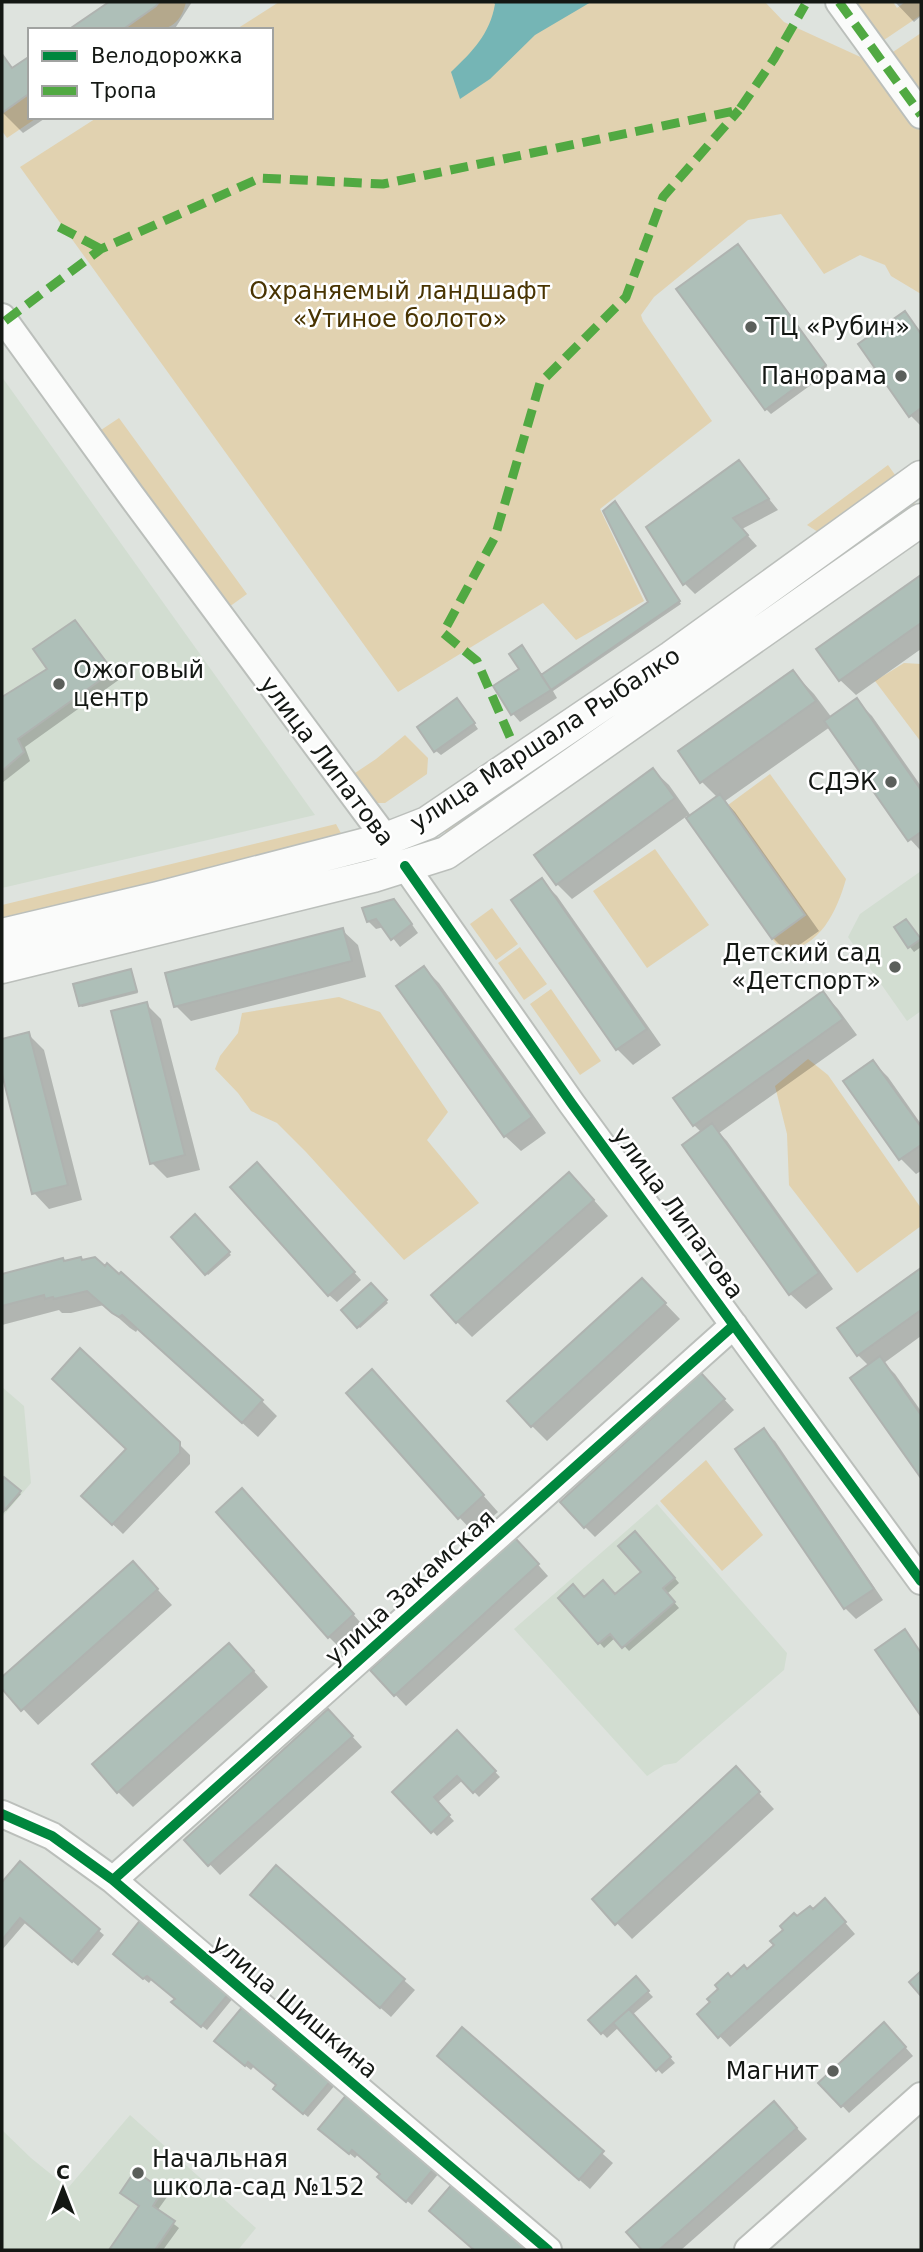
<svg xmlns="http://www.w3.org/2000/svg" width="923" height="2252" font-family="'DejaVu Sans',sans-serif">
<rect width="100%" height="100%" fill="#dee3de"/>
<path fill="#d2ddd1" d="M2,377L315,815L2,888Z
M921,871V1011L907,1021L848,937L860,914Z
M2,1387L24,1406L31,1483L3,1516Z
M657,1504L787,1653L784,1670L676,1763L664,1765L647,1776L514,1629Z
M130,2115L256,2228L238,2250H2V2130L31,2158L68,2188Z"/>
<path fill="#e1d2b0" d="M159,2H186C178,37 152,30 122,30L156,6Z
M279,2H765L784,22L867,60L921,132V294L891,276L885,265L860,255L824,274L781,214L748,220L654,297L641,315L643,321L712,421L600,509L644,601L576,640L543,603L398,692L20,167L98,117H271V30H235Z
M853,2H893L897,8L905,2H921V15L881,42Z
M921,33V98L890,54Z
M30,93V117H38L7,138L2,131V113Z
M119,418L247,594L229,607L101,430Z
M888,465L898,479L818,532L807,525Z
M910,498L916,505L701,660L696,653Z
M904,663L921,664V742L875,681Z
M655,681L660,689L447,834L442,827Z
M405,735L428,758L427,774L385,803H372L352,775L376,759Z
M770,774L846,879C837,911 820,948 783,951L772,939L805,915L728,805Z
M336,824L343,837L2,922V905Z
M655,849L709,925L647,968L593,891Z
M492,908L518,944L496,960L470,924Z
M520,947L547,984L524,1000L498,963Z
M551,989L601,1061L580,1075L530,1004Z
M339,997L380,1012L448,1112L427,1140L479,1203L404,1260L306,1152L277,1123L251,1111L238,1093L215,1069L220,1056L238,1033L242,1013Z
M808,1059L828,1075L921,1208V1226L857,1273L789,1185L787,1134L775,1086Z
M706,1460L763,1535L722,1571L660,1501Z"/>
<path fill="#75b5b5" d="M493,2H591L535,35L490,79L460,99L451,72C472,52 490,34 495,4Z"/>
<path fill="#0003" d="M112,2H192L174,30H71Z
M895,2H921V16L914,22Z
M2,56L14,69L30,58V117H47L23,133L2,112Z
M742,251L830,371L771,414L766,409Z
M905,313L921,332V426L911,416Z
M739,462L778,510L742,529L757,546L695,594L685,584L649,528Z
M617,505L681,604L553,691L557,698L520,722L513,714L521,669L522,648L543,676L650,603Z
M921,577V649L856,695L840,680L819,650Z
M82,630L120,679L25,747L30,761L2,783V699L49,669Z
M793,672L814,694L832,718L856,700L872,716L921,786V851L910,839L830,727L725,801L735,812L819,931L788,953L773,938L687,816L572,899L557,884L653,770L669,785L691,816L718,798L702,782Z
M462,705L478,729L441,755L436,751Z
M542,881L557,896L661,1045L633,1065L617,1049L514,900Z
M401,909L418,933L400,947L384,927L376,929L368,921Z
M911,926L921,941V947L914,952L910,947Z
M342,930L358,945L366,977L191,1021L176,1006Z
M424,968L439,983L546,1133L521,1151L505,1136Z
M130,971L138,993L82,1007L80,1005Z
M823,993L838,1009L857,1035L719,1133L727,1141L833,1289L806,1309L790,1294L702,1133L694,1125Z
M146,1004L161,1019L200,1170L167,1178L152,1163Z
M28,1034L44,1050L82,1200L49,1209L34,1193L2,1067V1041Z
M873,1062L888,1077L921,1124V1171L916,1174L901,1159L845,1081Z
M265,1172L361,1280L337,1302L329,1295Z
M584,1189L608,1216L472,1337L457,1322Z
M195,1217L231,1255L208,1275L173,1237Z
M63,1260L65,1262H84L262,1401L277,1416L258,1437L138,1329L136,1332L130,1328L104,1305L71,1313H62L59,1310L2,1325V1276Z
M921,1270V1336L884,1363L895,1374L921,1411V1475L852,1378L869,1366L858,1355L839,1328Z
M371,1285L388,1303L360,1328L343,1310Z
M657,1295L680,1319L547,1441L532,1426Z
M712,1386L734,1410L595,1537L585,1527Z
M387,1387L498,1512L474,1533L459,1517Z
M764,1431L775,1441L883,1600L856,1619L845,1608L737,1449Z
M179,1444L190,1455V1464L123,1534L83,1496Z
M5,1480L21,1494L6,1511L2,1508V1483Z
M257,1506L368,1631L344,1652L329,1637Z
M640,1538L679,1583L667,1594L679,1608L629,1651L616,1637L604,1648L560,1598L616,1596L644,1572Z
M526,1551L548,1576L406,1706L373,1671Z
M133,1563L172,1605L38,1725L2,1686V1680Z
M905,1632L921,1651V1713L878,1650Z
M244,1660L268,1687L133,1807L118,1792Z
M339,1722L362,1747L220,1875L187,1840Z
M457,1732L500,1777L479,1797L463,1780L437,1803L454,1821L437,1836L394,1792Z
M751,1784L774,1809L632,1939L594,1899Z
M20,1863L104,1935L78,1966L26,1922L2,1950V1885Z
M276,1868L415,1990L391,2017L263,1905Z
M813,1911H835L855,1934L730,2047L699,2014L732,1979L747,1971L776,1945L798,1918Z
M120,1959L234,1997L207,2030L179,2007L177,1999L152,1979L149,1983Z
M636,1979L653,1997L632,2015L675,2063L662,2074L619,2027L607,2038L590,2020Z
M462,2029L613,2163L590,2189L450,2066Z
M892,2032L913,2056L849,2113L821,2083Z
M221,2046L336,2084L308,2117L280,2094L278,2086L254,2066L251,2070Z
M784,2114L807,2139L681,2250H644L628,2232Z
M325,2133L440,2172L412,2205L384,2182L382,2174L358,2154L355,2158Z
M136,2174L167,2197L157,2211L179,2228L163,2250H111L140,2207L122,2193Z"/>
<path fill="#aebfb8" stroke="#afb3b0" stroke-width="2" d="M109,2H159L156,6L122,30H68Z
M2,54L12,68L30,56V93L2,113Z
M738,244L826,365L765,410L676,289Z
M905,311L921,334V408L909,417L858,344Z
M739,460L769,499L733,518L748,535L683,585L646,527Z
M615,501L680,601L551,690L541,675L648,602L603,511Z
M921,575V623L839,681L816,649Z
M75,620L113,671L18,739L24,752L2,771V697L47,669L33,649Z
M522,645L551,690L511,715L493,686L519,669L509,654Z
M793,670L816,701L700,783L678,751Z
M457,698L475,723L434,752L417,727Z
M857,698L921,790V832L908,841L824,721Z
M653,768L675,798L556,885L534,855Z
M720,794L805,915L772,939L686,818Z
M542,878L647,1029L616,1050L511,900Z
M394,899L412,924L391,940L376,919L367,922L362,908Z
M906,919L921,939L908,948L894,927Z
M343,928L352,961L174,1007L165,973Z
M424,966L532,1117L504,1137L396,986Z
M131,969L137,991L79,1006L73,984Z
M823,991L843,1019L693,1126L673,1098Z
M147,1002L185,1155L150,1164L111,1011Z
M29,1032L68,1185L32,1194L2,1074V1039Z
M873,1060L921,1127V1145L899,1160L843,1081Z
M712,1123L819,1273L789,1295L682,1145Z
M257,1162L355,1272L328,1296L230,1187Z
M569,1172L594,1200L456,1323L431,1295Z
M195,1214L230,1252L205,1275L171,1237Z
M81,1257L82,1260L95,1257L105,1266L107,1263L119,1274L121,1272L263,1400L242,1423L122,1315L119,1317L112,1313L87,1291L54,1299L53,1297L45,1299L44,1295L2,1306V1274L63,1258L64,1261Z
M921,1268V1310L857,1356L837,1328Z
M642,1278L666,1303L531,1427L507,1401Z
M371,1283L387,1300L357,1328L341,1310Z
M80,1348L180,1442V1453L112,1525L81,1496L126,1449L52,1379Z
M880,1356L921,1415V1478L850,1378Z
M372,1369L484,1495L458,1519L346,1393Z
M701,1373L725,1399L584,1528L560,1502Z
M764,1428L874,1589L844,1609L735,1449Z
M4,1477L21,1491L4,1511L2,1480Z
M242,1488L354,1614L328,1638L216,1512Z
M635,1531L675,1578L663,1588L675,1602L622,1648L610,1634L598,1644L558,1598L573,1584L584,1597L603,1580L615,1594L641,1572L618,1546Z
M515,1538L539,1564L394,1696L370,1670Z
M133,1561L158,1589L21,1711L2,1689V1677Z
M905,1629L921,1653V1716L875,1650Z
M229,1643L254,1671L117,1793L92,1764Z
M328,1709L353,1736L208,1866L184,1840Z
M457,1730L496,1771L473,1793L457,1776L434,1797L450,1815L431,1833L392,1792Z
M736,1766L760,1792L615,1925L592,1899Z
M20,1861L100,1929L72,1962L20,1918L2,1940V1882Z
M276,1865L405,1979L380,2008L250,1895Z
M825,1898L846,1922L718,2038L697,2014L710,2002L707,1999L718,1989L715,1985L728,1973L731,1977L744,1965L747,1969L774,1945L770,1941L783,1930L780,1926L794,1913L797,1916L810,1906L813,1909Z
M142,1918L231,1991L201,2027L171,2002L175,1999L147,1976L143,1979L113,1954Z
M921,1971V1996L909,1982Z
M636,1976L649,1991L601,2034L588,2020Z
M244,2005L333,2078L303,2114L273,2089L276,2085L248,2062L245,2066L214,2041Z
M629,2009L671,2057L656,2071L613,2023Z
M884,2022L906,2047L841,2107L818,2083Z
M462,2027L604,2151L579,2180L437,2056Z
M348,2093L436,2166L406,2202L377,2177L380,2174L352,2150L349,2154L318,2129Z
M774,2101L797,2128L659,2250H642L626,2232Z
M135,2171L163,2190L153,2206L175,2221L155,2250H109L139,2206L120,2193Z
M454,2182L532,2250H474L429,2211Z"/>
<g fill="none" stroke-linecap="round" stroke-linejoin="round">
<defs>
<path id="minor" d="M839,2L921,115
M2,317L130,494L386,839
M405,866L572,1104L921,1581
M2,1814L52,1836L113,1880L548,2250
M113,1880L734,1325
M748,2250L921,2096"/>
<path id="major" d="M2,935L158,898L386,839L427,823L672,657L921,477
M2,967L373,876L446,853L921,520"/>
</defs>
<use href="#minor" stroke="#bbbfbb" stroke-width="30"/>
<use href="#major" stroke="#bbbfbb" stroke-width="35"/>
<use href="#minor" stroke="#fafbfa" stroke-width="26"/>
<use href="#major" stroke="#fafbfa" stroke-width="32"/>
<path stroke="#51a942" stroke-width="9" stroke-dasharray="18 9" stroke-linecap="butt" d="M839,2L921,115
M59,227L101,249
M5,321L101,249L260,178L383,184L739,110L774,59L805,5
M510,737L477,661L443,633L495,537L540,383L626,297L663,197L739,110"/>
<defs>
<path id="cycleway" d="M405,866L572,1104L921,1581
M2,1814L52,1836L113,1880L548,2250
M113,1880L734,1325"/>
</defs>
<use href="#cycleway" stroke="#fff" stroke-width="15"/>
<use href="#cycleway" stroke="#00873e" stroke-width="10"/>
</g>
<g fill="#5b5f5b" stroke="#fff" stroke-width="2.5">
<circle cx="751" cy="327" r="7"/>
<circle cx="901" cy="376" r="7"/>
<circle cx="59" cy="684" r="7"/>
<circle cx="891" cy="782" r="7"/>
<circle cx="895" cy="967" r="7"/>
<circle cx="833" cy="2071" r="7"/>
<circle cx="138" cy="2173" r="7"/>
</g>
<g text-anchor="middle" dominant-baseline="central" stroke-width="5" stroke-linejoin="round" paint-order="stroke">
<g font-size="24" fill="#493402" stroke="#fff">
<text x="400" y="291">Охраняемый ландшафт<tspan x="400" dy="28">«Утиное болото»</tspan></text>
</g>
<g font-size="24" fill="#141814" stroke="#fff" text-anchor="end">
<text x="765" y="327" text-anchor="start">ТЦ «Рубин»</text>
<text x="887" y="376">Панорама</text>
<text x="73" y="670" text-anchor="start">Ожоговый<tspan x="73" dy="28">центр</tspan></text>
<text x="877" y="782">СДЭК</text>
<text x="881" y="953">Детский сад<tspan x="881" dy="28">«Детспорт»</tspan></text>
<text x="819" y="2071">Магнит</text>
<text x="152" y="2159" text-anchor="start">Начальная<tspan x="152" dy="28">школа-сад №152</tspan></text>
</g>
<g font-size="24" fill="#141814" stroke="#fff">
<text transform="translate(545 739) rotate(-33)">улица Маршала Рыбалко</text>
<text transform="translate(327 761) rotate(53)">улица Липатова</text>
<text transform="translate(678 1213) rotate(54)">улица Липатова</text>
<text transform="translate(410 1587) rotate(-42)">улица Закамская</text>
<text transform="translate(295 2007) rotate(40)">улица Шишкина</text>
</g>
</g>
<rect width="923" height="2252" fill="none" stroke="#141814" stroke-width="7"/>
<rect x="28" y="28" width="245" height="91" fill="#ffffff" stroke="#a1a3a1" stroke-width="2"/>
<rect x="42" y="51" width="35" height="10" fill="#00873e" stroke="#a1a3a1" stroke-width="2"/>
<text x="91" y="63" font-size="21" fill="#141814">Велодорожка</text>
<rect x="42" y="86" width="35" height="10" fill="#51a942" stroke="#a1a3a1" stroke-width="2"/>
<text x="91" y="98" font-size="21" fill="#141814">Тропа</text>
<g transform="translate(63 2189)" stroke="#ffffff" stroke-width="5" paint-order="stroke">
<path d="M0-5L12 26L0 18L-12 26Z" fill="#141814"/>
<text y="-10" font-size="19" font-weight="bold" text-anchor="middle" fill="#141814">С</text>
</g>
</svg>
